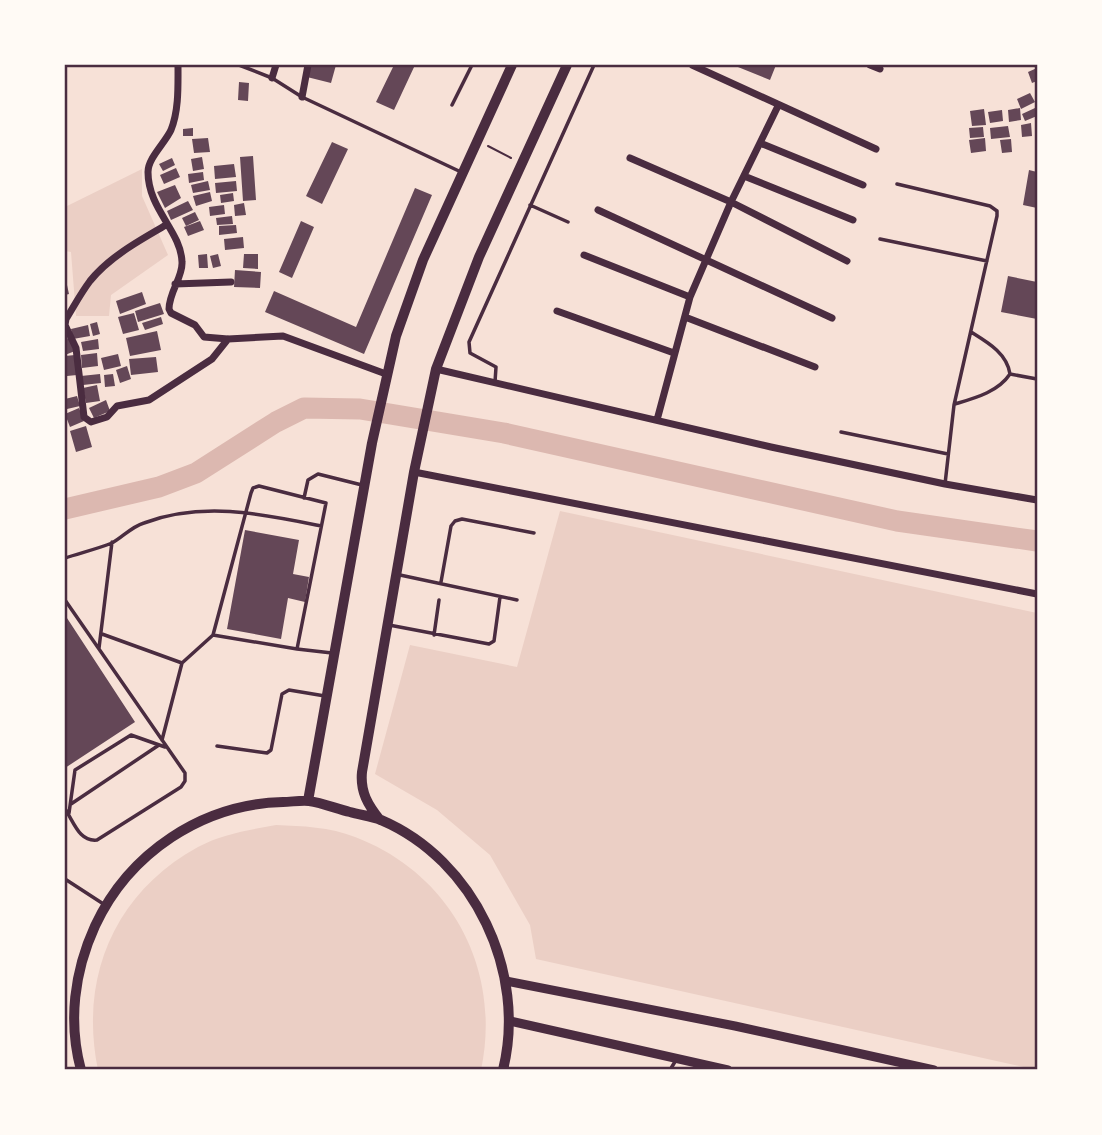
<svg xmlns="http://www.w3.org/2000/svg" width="1102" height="1135" font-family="'Open Sans',sans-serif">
<rect width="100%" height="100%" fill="#f7e1d7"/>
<path fill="#ebcfc5" d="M142,169V196L168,255L111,295L109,316H76L71,252L65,251V207Z
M560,511L1037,613V1070L536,959L530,925L490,855L437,810L375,774L410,645L517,667Z
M276,825C302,826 330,827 355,837C452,874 502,970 481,1070H98C79,978 114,893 198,847C222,834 249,830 276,825Z"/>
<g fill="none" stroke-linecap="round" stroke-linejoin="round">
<path stroke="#dcb8b0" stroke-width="21" d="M65,509L159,487L196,473L276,422L304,408L360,409L504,433L897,521L1037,541"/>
</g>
<path fill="#644757" d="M310,65H336L331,83L307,77Z
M394,65H415L394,110L376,102Z
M733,65H776L770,80Z
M1037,68V81L1032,83L1028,72Z
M239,82L249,83L248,101L238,100Z
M1030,93L1035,102L1021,109L1017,99Z
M1020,108L1021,120L1009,122L1008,110Z
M1035,108L1037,116L1025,121L1022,114Z
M984,109L986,125L972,126L970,111Z
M1002,110L1003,121L990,123L988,112Z
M1031,123L1032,136L1022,137L1021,125Z
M1008,126L1010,137L991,139L990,128Z
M983,127L984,137L970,138L969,128Z
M193,128V136H183V129Z
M208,138L210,152L194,153L192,139Z
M985,138L986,151L971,153L969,140Z
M1011,139L1012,152L1002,153L1000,140Z
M332,142L348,149L322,204L306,196Z
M253,156L256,200L243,201L240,157Z
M202,157L204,169L193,171L191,159Z
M172,158L175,165L163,171L159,164Z
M234,164L236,177L215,179L214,166Z
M176,168L180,177L164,184L160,175Z
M1029,170L1037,172V208L1023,205Z
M203,172L204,180L189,183L188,174Z
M208,181L210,190L193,193L191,185Z
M236,181L237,191L216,193L215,183Z
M175,185L181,198L165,208L157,192Z
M415,188L432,195L364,354L265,312L274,291L356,327Z
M210,192L212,201L196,206L193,196Z
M233,193L234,201L221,203L220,195Z
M188,201L193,210L171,220L167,211Z
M244,203L246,215L235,216L234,205Z
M224,205L225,214L210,216L209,207Z
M195,212L199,220L186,226L182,218Z
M232,216L233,224L217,225L216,218Z
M200,221L204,230L188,236L184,227Z
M301,221L314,227L292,278L279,272Z
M236,225L237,233L219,235V226Z
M243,237L244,248L225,250L224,239Z
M207,254L208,268H199L198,255Z
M218,254L221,266L213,268L210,256Z
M244,254H258V269L243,268Z
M235,270L261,272L260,288L234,287Z
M65,276L69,294L65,295Z
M1008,276L1037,282V319L1001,312Z
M142,292L146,304L120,314L116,301Z
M160,303L164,314L138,322L135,311Z
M134,313L139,330L123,334L118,317Z
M161,317L163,324L145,330L142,323Z
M97,322L100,334L93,336L90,324Z
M88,325L90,336L73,339L71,329Z
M157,331L161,350L130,356L126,338Z
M69,338L75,351L65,355V339Z
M98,339L99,349L83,351L81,342Z
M97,353L98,366L82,368L81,355Z
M118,354L121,366L104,370L101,358Z
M75,355L77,375L67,376L65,356Z
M156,357L158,372L131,375L129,359Z
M127,366L131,379L120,383L116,370Z
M100,374L101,383L83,385L81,376Z
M113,374L115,386L105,387L104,375Z
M97,385L100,401L86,403L83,388Z
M77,396L80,406L67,409L65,399Z
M106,400L110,411L94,418L89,408Z
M79,408L84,421L70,427L65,414Z
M86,426L92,447L76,452L70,431Z
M245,530L299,540L293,574L309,577L305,602L288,598L281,639L227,629Z
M65,615L135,722L65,768Z"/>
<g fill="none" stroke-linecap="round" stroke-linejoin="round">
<path stroke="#4a2c40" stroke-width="2" d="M488,146L511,158"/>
<path stroke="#4a2c40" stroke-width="3.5" d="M239,65L272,78L302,97L461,172
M452,105L472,65
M897,184L990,206L997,211V216L954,405L945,484
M530,205L568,222
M880,239L987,261
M1010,374L1037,379
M495,382L496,367L470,353L469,342L594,65
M955,404C975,398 998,392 1010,374C1007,353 987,342 971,332
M841,432L948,454
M304,498L308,480L318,474L362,485
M65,558C80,553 97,549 112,543C123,537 131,527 144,523C203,501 262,514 321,526
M400,575L517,600
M441,582L451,526L455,521L462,519L534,533
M65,600L185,773V781L181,787L97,840C79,842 74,822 65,809
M389,625L489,644L494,641L500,597
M102,634L182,663
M213,635L297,649L332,653
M434,635L439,600
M99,648L112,542
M162,740L182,663L213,635L251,493L253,488L259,486L326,503L297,649
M217,746L267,753L271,750L282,694L289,690L325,696
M71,804L159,745
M69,813L75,770L131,735L165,747
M65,879L105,905
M559,1070H569
M670,1070L676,1060"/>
<path stroke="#4a2c40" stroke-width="7" d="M178,65C178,86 179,110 171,130C165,143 148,158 148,172C148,209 181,231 182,262C183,277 169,292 169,309L171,313L195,325L204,337L228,339L283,336L386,374
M692,65L876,149
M870,65L880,69
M272,78L276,65
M302,97L308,65
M760,143L863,185
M630,158L731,202L847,261
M744,176L853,220
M598,210L832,318
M166,225C140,240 109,257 90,281C81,293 74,306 66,319L65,325L76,348L84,417L91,422L107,417L117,406L149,400L212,359L228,339
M584,255L690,297
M175,284L231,282
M557,311L674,353
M685,317L815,367
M436,369L771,447L945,484L1037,500
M657,420L690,297L731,202L778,106
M414,472L1037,594"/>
<path stroke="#4a2c40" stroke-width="9" d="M506,981L735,1026L934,1070
M510,1021L728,1070"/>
<path stroke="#4a2c40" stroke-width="10" d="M308,801L372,443L396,336L423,260L512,65
M380,820C368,805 360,792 362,772L414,472L436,369L479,257L567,65
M81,1070C68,1022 74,972 95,926C129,853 202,804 283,802C291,802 301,800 309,801C323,803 337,809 350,812C360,815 371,816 381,820C475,860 527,973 503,1070"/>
</g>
<rect width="1102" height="1135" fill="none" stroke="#fffaf5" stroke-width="133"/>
<rect x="66" y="66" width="970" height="1002" fill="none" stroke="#4a2c40" stroke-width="2.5"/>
</svg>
